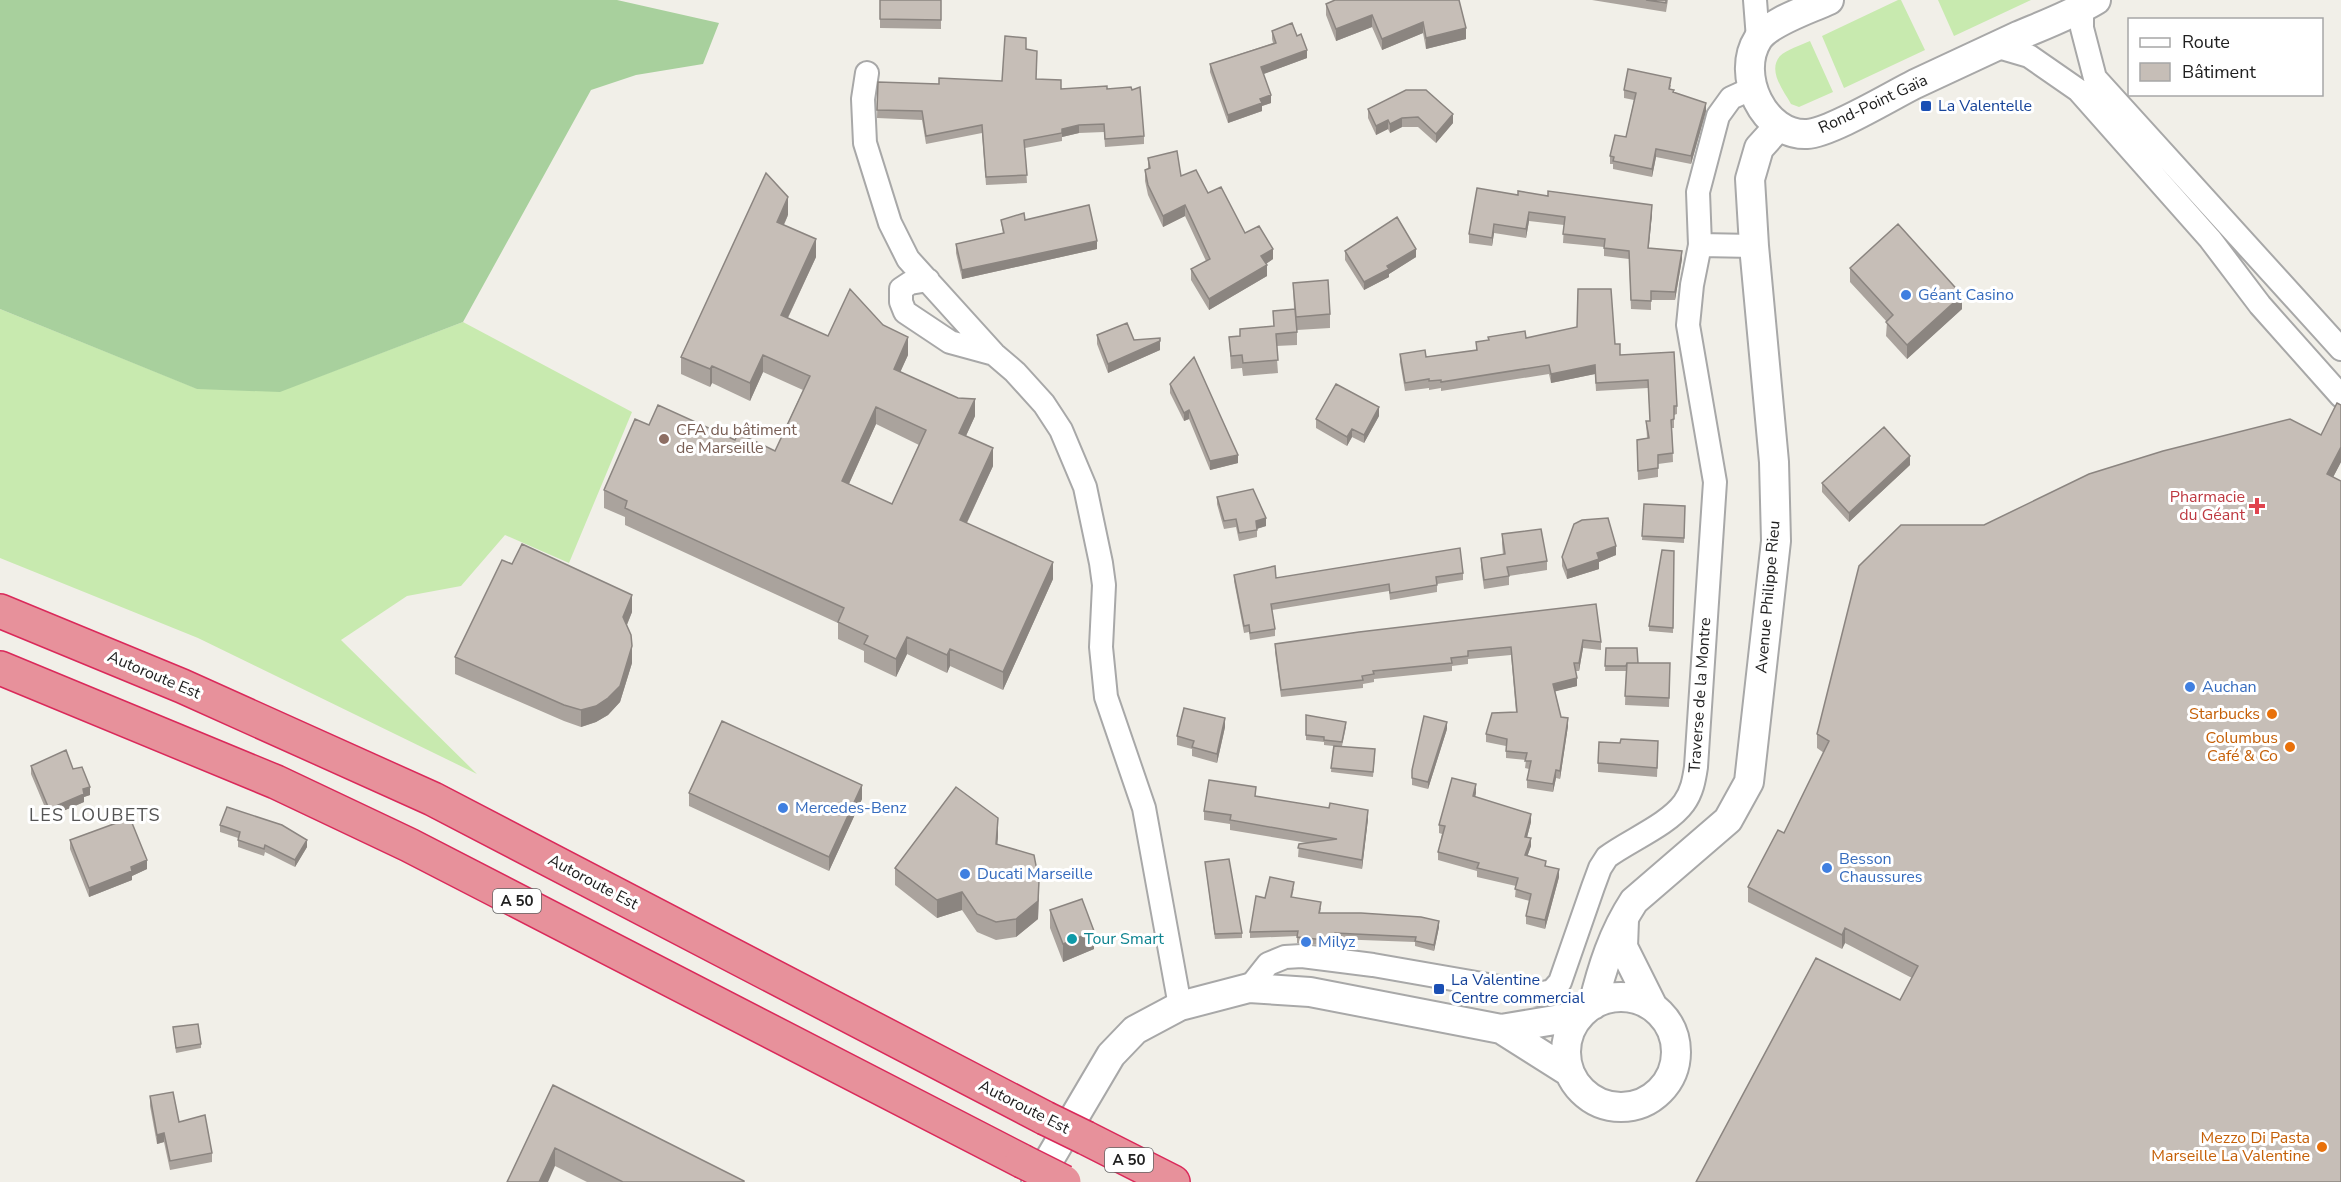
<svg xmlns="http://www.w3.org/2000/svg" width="2341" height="1182" font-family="'Nunito Sans',sans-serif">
<rect width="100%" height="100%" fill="#f1efe8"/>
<path fill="#c8eaaf" d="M1898,0H1901L1925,50L1844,88L1822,36Z
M1938,0H2031L1954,36Z
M1810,41L1833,92L1799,107L1791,104C1784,91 1767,71 1780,56C1786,50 1801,45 1810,41Z
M0,309L198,389L294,386L463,322L632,412L569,563L505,535L461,586L407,596L341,640L477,774L198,638L0,558Z"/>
<path fill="#a8d09d" d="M0,0H617L719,23L703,64L636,75L591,90L463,322L280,392L197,389L0,309Z"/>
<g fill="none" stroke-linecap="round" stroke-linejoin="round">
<defs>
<path id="minor" d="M1755,0L1758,39
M2082,8V28L2095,78L2341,349
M1995,46L2029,56L2078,90L2210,239L2260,305L2341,396
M867,73L863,99L865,143L890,223L908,259L994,354L1015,372L1044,404L1061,430L1085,487L1101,563L1104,585L1101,647L1106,697L1144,808L1180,1006
M1700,245L1754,246
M928,280L910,283L901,289V302L905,312L950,342L994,354
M1249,988L1268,964L1285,957L1302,956L1373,965L1539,994L1552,991L1560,982L1593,887L1600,868L1607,857C1630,840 1668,825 1684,803C1692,792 1694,780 1696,767L1715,482L1688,325L1692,285L1700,245L1698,192L1718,116L1731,98L1753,88"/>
<path id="tertiary" d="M1829,0C1810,9 1769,22 1758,39C1735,75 1764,136 1807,134C1830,133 1891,96 1915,84C1949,68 1983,52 2018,36C2044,25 2071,15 2096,0
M1624,920L1623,947L1653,1007
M1566 1052a55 55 0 1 1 110 0a55 55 0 1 1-110 0Z
M1593,1005C1602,968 1613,933 1634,901L1728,820L1749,782L1776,541L1774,462L1754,246L1750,179L1759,148L1778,127
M1501,1029L1579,1016
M1036,1182L1111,1055L1135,1030L1180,1006L1249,988L1310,992L1501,1029L1569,1072"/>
<path id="motorway" d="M0,611L182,686L433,799L1045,1118
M0,668L276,782L409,845L1022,1161
M1086,1138L1173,1182"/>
</defs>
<use href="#minor" stroke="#a8a8a8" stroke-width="26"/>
<use href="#tertiary" stroke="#a8a8a8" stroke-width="32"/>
<use href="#motorway" stroke="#da295a" stroke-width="36"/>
<use href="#minor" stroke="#fff" stroke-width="22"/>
<use href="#tertiary" stroke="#fff" stroke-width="28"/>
<use href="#motorway" stroke="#e7919b" stroke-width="33"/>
<defs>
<path id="motorway-bridge" d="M1045,1118L1086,1138
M1022,1161L1064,1182"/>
</defs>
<use href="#motorway-bridge" stroke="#da295a" stroke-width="36" stroke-linecap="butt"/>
<use href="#motorway-bridge" stroke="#e7919b" stroke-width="33"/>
</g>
<path fill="#aaa39d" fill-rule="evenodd" d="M880,0H941V29L880,28Z
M1459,0L1466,39L1426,49L1423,33L1382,50L1372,27L1336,41L1326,15V4Z
M1592,0H1668L1666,12Z
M1272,31L1307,58L1263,74L1271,103L1262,106V111L1228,123L1210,72V64L1273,43L1272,39Z
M1026,49L1037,59L1036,79L1061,89H1107L1144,136V144L1105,147L1104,132L1079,133L1062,137V141L1025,148L1027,183L986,185L982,133L926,144L922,120L877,118L878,82L939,84L1002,81Z
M1671,85L1670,89L1674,92L1706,111L1691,164L1656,157L1652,177L1613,169V164H1610V156L1626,137L1634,100L1624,98V90Z
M1368,109L1453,123L1436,143L1418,127H1402L1390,133L1388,129L1376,135L1368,118Z
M1148,158L1181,176L1208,193L1245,233L1273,259L1266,264L1267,276L1209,310L1191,280V269L1206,261L1185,216L1163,227L1148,195L1145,181V170L1148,169Z
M1518,195L1652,214L1648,248L1682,259L1675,300H1651V310L1631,309L1629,259L1604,256V247L1563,243L1564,225L1529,221L1526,238L1494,233L1492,246L1469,243V234Z
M788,215L784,225L816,257L788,318L828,336L908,355L900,372L975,416L966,436L993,466L967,523L1053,579L1003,690L950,666L947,673L907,654L896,677L864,662V651L838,639V623L625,525V517L604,508V490L649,425L735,440L775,451L803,390L763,372L750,401L712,383L710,387L681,374V357ZM876,424L919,445L892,504L849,484Z
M1001,220H1025L1097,249L962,279L956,253V244L1003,234Z
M1345,251L1416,257L1389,274V277L1364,290L1345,260Z
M1850,268L1962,309L1907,359L1886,336L1887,322L1850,282Z
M1293,283L1330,314V328L1297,330V345L1276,346L1278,373L1243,376L1242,368L1231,369L1229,337L1240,336V329L1274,326L1273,311L1294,309Z
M1097,335L1134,340L1160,350L1108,373L1097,344Z
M1488,337L1526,338L1615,344L1620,355L1677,406V414L1674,415V428H1672L1673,462L1658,464V477L1638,480L1637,440L1647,438L1646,421H1650L1648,388L1596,391L1595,374L1551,383L1549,374L1441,391V388L1429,390V388L1405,391L1400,362V354L1426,357L1476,350V342L1488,340Z
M1170,384L1238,463L1210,470L1189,419L1184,421L1170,393Z
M2341,405V462L2333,477L1900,1000L1912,978L1845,943L1842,949L1748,902V887L1784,833L1824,753L1817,748V734L1984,525L2321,435Z
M1379,416L1364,443L1352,437L1347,446L1316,428V419Z
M1910,465L1849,522L1822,492V483Z
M1217,497L1266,526L1257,529V537L1239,541L1236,527L1224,529L1217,504Z
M1644,504L1685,506L1684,543L1642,540Z
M1502,534L1547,561V570L1509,576V585L1484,589L1481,567V558L1503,555L1502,544Z
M1674,551L1673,633L1649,631V626Z
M1616,555L1599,562V569L1567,579L1562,566V557Z
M512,564L632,612L627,625L632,663L620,702L608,715L596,722L581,727L564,721L455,674V657Z
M1463,573V580L1437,584V592L1390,600L1389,591L1272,610L1275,629V636L1250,640L1249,632L1244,633L1234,581V575L1276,578Z
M1596,604L1601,642V650L1583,648L1579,671H1576L1577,686L1555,691L1561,717L1568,726L1560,779L1556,778L1553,792L1527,788V780L1529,769L1525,768L1526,760L1506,758V746L1486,742V734L1516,712L1511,655L1468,659V664L1452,666V671L1374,679V682L1363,684V688L1281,697L1275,652V644Z
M1606,648L1638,663L1670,672L1669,707L1625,705L1626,671H1605Z
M1306,715L1346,727L1342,746L1375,754L1373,777L1331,772L1333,746L1324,745V742L1306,740Z
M1225,727L1217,763L1192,756V749L1177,745V736Z
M1447,729L1428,789L1412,785V770Z
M1658,751L1657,777L1598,772V763Z
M31,766L73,769L90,795L84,797V802L49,817L31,774Z
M689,793L862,799L829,871L689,806Z
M1476,793L1475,797L1531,822L1527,837L1531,846L1527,856L1546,866L1559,877L1545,929L1526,924V916L1530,901L1515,897L1516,886L1477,877V871L1438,860V852L1442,834L1439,833V825Z
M1256,796L1368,819L1362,869L1298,857L1299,844L1308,843L1230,830V824L1204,820V811Z
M220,825L307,847L295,867L265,852L264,856L238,847V838L220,832Z
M998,836L997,844L1039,899L1038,919L1016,937L996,940L977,932L962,910L937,918L895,885V868Z
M70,840L147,869L132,876V880L89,897L70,849Z
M1205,862L1242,933V938L1215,939Z
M1294,888L1292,897L1321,908L1320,913L1439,927L1434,951L1415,946V942L1335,939L1334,946L1297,943V936L1250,938V932Z
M1050,910L1094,949L1063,962L1050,928Z
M173,1027L201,1044V1048L176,1053Z
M553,1085L744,1182H587L555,1166Z
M150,1096L212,1153V1162L170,1170L164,1142L157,1144L150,1106Z"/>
<path fill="#8b8580" d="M1372,15V27L1336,41V29Z
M1423,22V33L1382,50V39Z
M1466,28V39L1426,49V38Z
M1307,50V58L1261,75V67Z
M1271,95V103L1262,106V111L1228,123V115L1260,99Z
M1706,103V111L1691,164V156Z
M1453,114V123L1436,143V134Z
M1402,118V127L1390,133V124Z
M1388,120V129L1376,135V126Z
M1079,125V133L1062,137V129Z
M1656,149V157L1652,177V169Z
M788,197V215L777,239V222Z
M1185,205V216L1163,227V216Z
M1652,205V214L1648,256V248Z
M1529,212V221L1526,238V229Z
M1494,224V233L1492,246V238Z
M816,239V257L781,332V315Z
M1097,241V249L962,279V270Z
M1273,249V259L1261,267V256Z
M1416,249V257L1389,274V277L1364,290V282L1387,266Z
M1682,251V259L1675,300V292Z
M1267,265V276L1209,310V299Z
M1962,295V309L1907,359V345Z
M908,337V355L894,386V369Z
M1160,341V350L1108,373V364Z
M763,355V372L750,401V383Z
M1595,365V374L1551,383V374Z
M712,366V383L710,387V369Z
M975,399V416L959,451V433Z
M876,407V424L842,499V481Z
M1379,407V416L1364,443V435Z
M1189,410V419L1184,421V413Z
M1352,429V437L1347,446V437Z
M2341,447V462L2327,489V474Z
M993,448V466L960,537V520Z
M1238,455V463L1210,470V461Z
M1910,456V465L1849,522V513Z
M1266,518V526L1256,529V521Z
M1616,546V555L1599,562V569L1567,579V570L1597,553Z
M1053,562V579L1003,690V672Z
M632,595V612L623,634V617Z
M907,637V654L896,677V659Z
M1583,640V648L1579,671V663Z
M632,646V663L620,702L608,715L596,722L581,727V710Z
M950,649V666L947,673V655Z
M1577,678V686L1553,692V684Z
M1225,718V727L1217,763V754Z
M1568,718V726L1560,779V771Z
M1447,722V729L1428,789V782Z
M1556,770V778L1553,792V784Z
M1476,784V793L1473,805V796Z
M862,785V799L829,871V857Z
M90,787V795L84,797V802L49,817V809L83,789Z
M1368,810V819L1362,869V860Z
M1531,814V822L1525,845V837Z
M998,818V836L996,862V844Z
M1531,838V846L1525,863V855Z
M307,840V847L295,867V860Z
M147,860V869L132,876V880L89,897V888Z
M1559,869V877L1545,929V920Z
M1039,881L1038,919L1016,937V919Z
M962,892V910L937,918V900Z
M1439,921V927L1434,951V945Z
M1845,928V943L1842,949V935Z
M1094,931V949L1063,962V944Z
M164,1133V1142L157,1144V1135Z
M555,1148V1166L548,1182H539Z"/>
<path fill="#c6beb7" stroke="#8b8580" stroke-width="1.5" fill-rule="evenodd" d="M880,0H941V20L880,19Z
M1335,0H1459L1466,28L1426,38L1423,22L1382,39L1372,15L1336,29L1326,4Z
M1646,0H1666V3Z
M1292,23L1297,36L1301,34L1307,50L1261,67L1271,95L1260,99L1262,103L1228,115L1210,64L1276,43L1272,31Z
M1005,36L1026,38V49L1037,51L1036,79L1061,80V89L1107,86V89L1131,87L1132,90L1140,87L1144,136L1105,139L1104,124L1079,125L1062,129V133L1024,140L1027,175L986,177L982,125L926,136L922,111L877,110L878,82L939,84V78L1002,81Z
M1628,69L1671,78L1669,89L1674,90L1673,92L1706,103L1691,156L1656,149L1652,169L1613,161L1614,157L1610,156L1615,135L1626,137L1636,93L1624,90Z
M1406,90H1426L1453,114L1436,134L1418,117L1402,118L1390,124L1388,120L1376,126L1368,109Z
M1177,151L1181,176L1196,170L1208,193L1221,187L1245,233L1259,226L1273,249L1261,256L1267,265L1209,299L1191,269L1210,259L1185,205L1163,216L1148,185L1145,170L1150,168L1148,158Z
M766,173L788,197L777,222L816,239L781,315L828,336L850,289L883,325L908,337L894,369L958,398L975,399L959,433L993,448L960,520L1053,562L1003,672L950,649L947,655L907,637L896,659L864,644L868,636L838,622L844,608L625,508L627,501L604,490L635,419L649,425L658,405L735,440L738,433L775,451L810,376L763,355L750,383L712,366L710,369L681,357ZM876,407L926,430L892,504L842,481Z
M1477,188L1518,195V191L1548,196V191L1652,205L1648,248L1682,251L1675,292L1651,291V301L1631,300L1629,251L1604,248L1605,239L1563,234L1565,217L1529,212L1526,229L1494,224L1492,238L1469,234Z
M1089,205L1097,241L962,270L956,244L1004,233L1001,220L1024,213L1025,220Z
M1397,217L1416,249L1387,266L1389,269L1364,282L1345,251Z
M1898,224L1962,295L1907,345L1886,322L1893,315L1850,268Z
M1328,280L1330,314L1296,317L1293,283Z
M1578,289H1611L1615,344H1620V355L1674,352L1677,406H1674V419L1671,420L1673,453L1658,455V468L1638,471L1637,440L1649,438L1646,421H1650L1648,380L1596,383L1595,365L1551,374L1549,365L1441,382V380L1429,381V379L1405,383L1400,354L1425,350L1426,357L1477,350L1476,342L1489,340L1488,337L1525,331L1526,338L1577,327Z
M1295,309L1297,332L1276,334L1278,360L1243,363L1242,355L1231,356L1229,337L1240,336V329L1274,326L1273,311Z
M1127,323L1134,340L1160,338V341L1108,364L1097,335Z
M1194,357L1220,415L1238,455L1210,461L1189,410L1184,413L1170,384Z
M1336,384L1379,407L1364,435L1352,429L1347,437L1316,419Z
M2337,403L2341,405V447L2327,474L2341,481V1182H1696L1816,958L1900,1000L1918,966L1845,928L1842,935L1748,887L1778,830L1784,833L1829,741L1817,734L1859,566L1901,525H1984L2089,474L2163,451L2290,419L2321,435Z
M1884,427L1910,456L1849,513L1822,483Z
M1253,489L1266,518L1256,521L1257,530L1239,533L1236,519L1224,521L1217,497Z
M1644,504L1685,506L1684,538L1642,536Z
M1608,518L1616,546L1597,553L1599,559L1567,570L1562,557L1574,524L1582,520Z
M1541,529L1547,561L1507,567L1509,576L1484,580L1481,558L1505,554L1502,534Z
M522,544L632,595L623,617L631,635L632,646L620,686L608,698L596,706L581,710L564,705L455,657L502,560L512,564Z
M1460,548L1463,573L1436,577L1437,585L1390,593L1389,584L1271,604L1275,629L1250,633L1249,625L1244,626L1234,575L1275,566L1276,578Z
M1662,550L1674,551L1673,628L1649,626Z
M1596,604L1601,642L1583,640L1579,663H1574L1577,678L1553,684L1561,717L1568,718L1560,771L1556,770L1553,784L1527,780L1531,761H1525L1527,753L1506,751L1507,739L1486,734L1492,713L1517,712L1511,647L1468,651V656L1451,658L1452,663L1373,671L1374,674L1362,676L1363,680L1281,690L1275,644L1359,632Z
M1606,648H1637L1638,663H1627L1626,666H1605Z
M1627,663H1670L1669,698L1625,696Z
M1184,708L1225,718L1217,754L1192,747L1194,741L1177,736Z
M1306,715L1346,722L1342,742L1324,740V737L1306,735Z
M1424,716L1447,722L1428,782L1412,778V770Z
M722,721L862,785L829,857L689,793Z
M1621,739L1658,741L1657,768L1598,763L1599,742L1620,743Z
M1334,746L1375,749L1373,772L1331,768Z
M66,750L73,769L82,767L90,787L83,789L84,794L49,809L31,766Z
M1452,778L1476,784L1473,796L1531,814L1525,837L1531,838L1525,855L1546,861L1545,866L1559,869L1545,920L1526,916L1531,894L1515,889L1518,878L1477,868L1479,863L1438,852L1445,826L1439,825Z
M1209,780L1256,787L1255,796L1329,808L1330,803L1368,810L1362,860L1298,848L1299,844L1337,839L1230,820L1231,815L1204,811Z
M956,787L998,818L996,844L1034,855L1039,881L1038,901L1016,919L996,922L977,914L962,892L937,900L895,868Z
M227,807L282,825L307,840L295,860L265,845L264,849L238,840L240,832L220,825Z
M130,818L147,860L131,867L132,871L89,888L70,840Z
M1229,859L1242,933L1215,934L1205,862Z
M1270,877L1294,882L1291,897L1321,902L1319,913H1361L1421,917L1439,921L1434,945L1415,941L1416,937L1335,933L1334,941L1297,937L1298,931L1250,932L1256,896L1265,898Z
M1082,899L1094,931L1063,944L1050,910Z
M198,1024L201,1044L176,1048L173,1027Z
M553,1085L744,1181V1182H623L555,1148L539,1182H507Z
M173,1092L179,1122L205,1115L212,1153L170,1161L164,1133L157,1135L150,1096Z"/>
<g fill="#1a4fb4" stroke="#fff" stroke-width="2">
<rect x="1920" y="100" width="12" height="12" rx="3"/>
<rect x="1433" y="983" width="12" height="12" rx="3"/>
</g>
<g fill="#3f7fe0" stroke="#fff" stroke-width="2">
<circle cx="1906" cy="295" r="6"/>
<circle cx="2190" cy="687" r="6"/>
<circle cx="783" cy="808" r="6"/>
<circle cx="1827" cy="868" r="6"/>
<circle cx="965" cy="874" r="6"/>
<circle cx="1306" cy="942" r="6"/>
</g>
<circle fill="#8d6e63" stroke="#fff" stroke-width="2" cx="664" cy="439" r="6"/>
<path fill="#e0444e" stroke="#fff" stroke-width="2" d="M2254 497h6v6h6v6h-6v6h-6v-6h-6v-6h6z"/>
<g fill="#e8710a" stroke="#fff" stroke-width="2">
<circle cx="2272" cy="714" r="6"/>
<circle cx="2290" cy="747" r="6"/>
<circle cx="2322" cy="1147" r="6"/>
</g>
<circle fill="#0f9aa8" stroke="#fff" stroke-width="2" cx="1072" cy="939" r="6"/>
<g text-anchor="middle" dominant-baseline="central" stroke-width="6" stroke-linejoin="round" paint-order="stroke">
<g fill="#fff" stroke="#646464" stroke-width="1.5">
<rect x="493" y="889" width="48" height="24" rx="4.5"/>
<rect x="1105" y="1148" width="48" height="24" rx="4.5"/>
</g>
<g font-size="15" font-weight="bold" fill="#212121">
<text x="517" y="901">A 50</text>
<text x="1129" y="1160">A 50</text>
</g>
<g font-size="16" fill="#212121" stroke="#fff">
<text transform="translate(1873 104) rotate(-25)">Rond-Point Gaïa</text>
<text transform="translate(1768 597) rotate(-85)">Avenue Philippe Rieu</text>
<text transform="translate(154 675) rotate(23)">Autoroute Est</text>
<text transform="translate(1700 695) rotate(-86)">Traverse de la Montre</text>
<text transform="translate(593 882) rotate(28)">Autoroute Est</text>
<text transform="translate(1024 1107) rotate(27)">Autoroute Est</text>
</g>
<g font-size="16" fill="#164399" stroke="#fff" text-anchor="start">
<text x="1938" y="106">La Valentelle</text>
<text x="1451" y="980">La Valentine<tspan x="1451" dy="18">Centre commercial</tspan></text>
</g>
<g font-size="16" fill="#366cbe" stroke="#fff" text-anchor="start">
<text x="1918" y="295">Géant Casino</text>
<text x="2202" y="687">Auchan</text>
<text x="795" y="808">Mercedes-Benz</text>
<text x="1839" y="859">Besson<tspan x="1839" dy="18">Chaussures</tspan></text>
<text x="977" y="874">Ducati Marseille</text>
<text x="1318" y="942">Milyz</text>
</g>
<g font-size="16" fill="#785e54" stroke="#fff" text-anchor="start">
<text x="676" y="430">CFA du bâtiment<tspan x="676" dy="18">de Marseille</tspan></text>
</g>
<g font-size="16" fill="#be3a42" stroke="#fff" text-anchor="end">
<text x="2245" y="497">Pharmacie<tspan x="2245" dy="18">du Géant</tspan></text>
</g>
<g font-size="16" fill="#c56008" stroke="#fff" text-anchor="end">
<text x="2260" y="714">Starbucks</text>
<text x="2278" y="738">Columbus<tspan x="2278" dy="18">Café &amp; Co</tspan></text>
<text x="2310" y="1138">Mezzo Di Pasta<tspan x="2310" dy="18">Marseille La Valentine</tspan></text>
</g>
<g font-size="16" fill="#0d838f" stroke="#fff" text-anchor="start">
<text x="1084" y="939">Tour Smart</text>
</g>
<g font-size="18" letter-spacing="1.5" fill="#545454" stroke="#fff">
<text x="95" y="815">LES LOUBETS</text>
</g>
</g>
<rect x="2128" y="18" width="195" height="78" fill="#ffffff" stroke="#a6a6a6" stroke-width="1.5"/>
<rect x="2140" y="38" width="30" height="9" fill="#ffffff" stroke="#a6a6a6" stroke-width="1.5"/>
<text x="2182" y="48" font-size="18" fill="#212121">Route</text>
<rect x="2140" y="63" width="30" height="18" fill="#c6beb7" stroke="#a6a6a6" stroke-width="1.5"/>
<text x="2182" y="78" font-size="18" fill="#212121">Bâtiment</text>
</svg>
